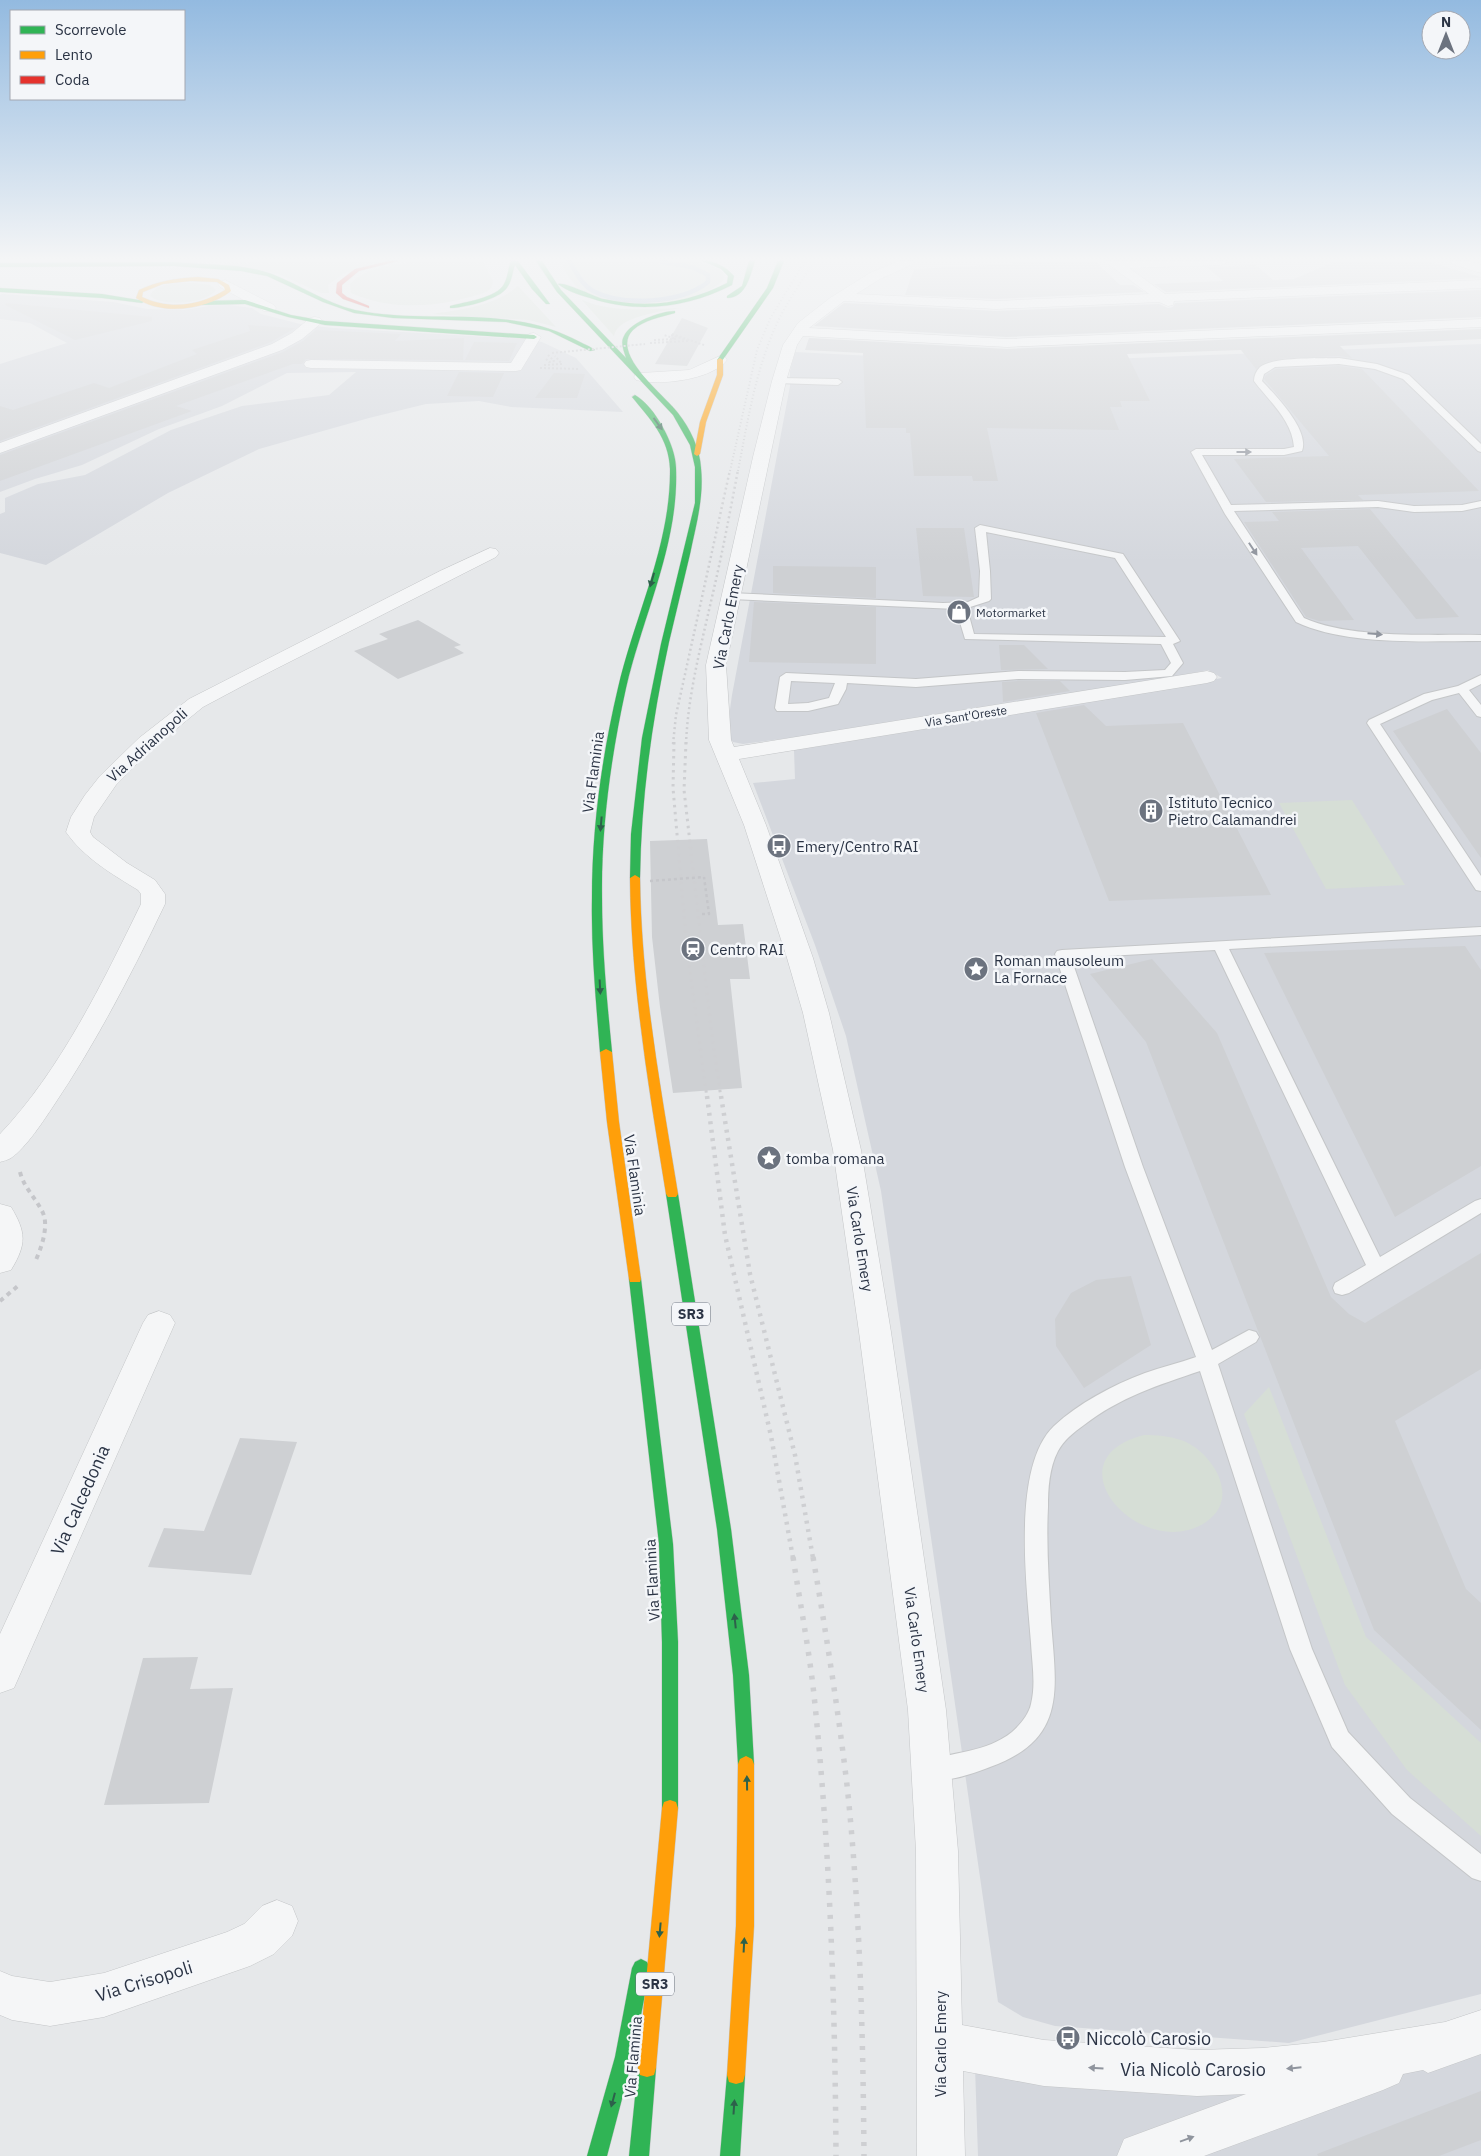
<svg xmlns="http://www.w3.org/2000/svg" width="1481" height="2156" font-family="'IBM Plex Sans',sans-serif">
<rect width="100%" height="100%" fill="#e6e8ea"/>
<path fill="#d4d7dd" d="M2,294L113,302L147,309L184,310L209,306L229,305L252,308L261,314L304,325L334,328L524,339L542,342L576,358L623,412L511,407L479,401L426,404L369,418L259,449L168,493L46,565L0,553V514L5,512V498L38,484L85,475L171,430L242,406L329,395L356,372L287,373L222,406L159,429L82,465L35,479L0,492V364L67,343L30,323L0,319V295Z
M1481,344V1994L1289,2043L1055,2026L1023,2017L998,2002L881,1191L846,1036L815,945L753,783L795,779L794,750L1222,678L1208,670L1075,696L841,731L743,744L733,742L729,737L727,731L732,695L790,386V371L795,352L1007,363Z
M1481,2052V2156H978L975,2067Z"/>
<path fill="#d6ded6" d="M386,261L344,273L328,285L329,293H321L279,274L222,263Z
M464,261L484,263L493,282L491,288L486,292C443,307 394,312 351,293L350,284C373,259 432,261 464,261Z
M560,261H696L714,267L723,272L724,279C700,308 614,309 583,291C571,284 566,272 560,261Z
M195,283L210,285L216,290C206,304 163,307 150,296C155,282 182,283 195,283Z
M518,286L556,327L529,320L432,314C460,310 495,306 518,286Z
M582,300C612,313 649,309 681,308C664,311 617,316 614,336Z
M1352,800L1405,885L1326,889L1279,803Z
M1269,1387L1366,1637L1481,1743V1836L1407,1770L1345,1685L1244,1414Z
M1144,1435C1157,1435 1169,1436 1181,1440C1212,1451 1242,1498 1206,1522C1143,1564 1046,1460 1144,1435Z"/>
<g fill="none" stroke-linecap="round" stroke-linejoin="round">
<path stroke="#b4c4d5" stroke-width="4.5" d="M569,261C576,272 582,285 593,291C623,307 682,303 708,282V275L692,267L662,262"/>
</g>
<path fill="#ced0d3" d="M1010,261H1095L1120,285H1133L1144,292L996,299L905,295L914,269L1013,264Z
M1336,261H1426L1481,277V278L1166,292L1154,284L1223,281L1207,267L1256,265L1273,280L1294,279Z
M1481,290V317L1007,337L814,326L844,303L996,311L1159,304L1168,308L1173,307L1175,303Z
M6,303L152,317V321L75,340L5,305Z
M682,318L708,328L687,366L655,364Z
M248,325L295,328L271,342L0,441V406L13,410L94,383L109,388L197,354L192,350L250,331Z
M1481,329V339L1340,346L1352,358L1339,356L1286,358L1266,362L1256,369L1241,350L1127,354L1150,401H1120L1122,407H1110L1119,430L987,428L998,481H973L972,476H914L910,433H906V428H866L863,353L805,350L809,338L1007,349Z
M316,330L401,334L395,341L464,338L463,360L306,359L302,364H293L176,406L192,411L0,481V455L283,352L303,341Z
M474,342L517,343L509,361L465,360Z
M1339,366L1362,369L1479,491L1358,495L1363,500L1266,502L1234,459L1329,456L1264,379L1266,375L1276,369Z
M459,372L504,373L493,397L447,396Z
M554,373L585,374L577,398H535Z
M1370,509L1459,617L1416,619L1358,546L1301,548L1354,620L1319,621L1306,617L1244,522L1279,521L1272,512Z
M916,528H964L974,597L923,596Z
M773,566L876,567V598L773,593Z
M754,602L876,607V664L749,662Z
M418,620L461,645L454,647L464,653L398,679L354,651L388,639L379,634Z
M999,645H1024L1048,669L1001,670Z
M1018,681H1060L1070,691L1003,702L1002,682Z
M1084,705L1106,726L1183,723L1271,895L1109,901L1036,713Z
M1447,709L1481,753V858L1393,731Z
M707,839L718,925L743,924L750,979H730L742,1088L673,1093L660,1007L652,937L650,841Z
M1465,946L1481,970V1166L1395,1217L1264,953Z
M1152,959L1217,1033L1331,1297L1349,1314L1365,1323L1481,1253V1369L1395,1421L1466,1589L1481,1603V1730L1374,1630L1146,1042L1090,974Z
M1131,1276L1151,1345L1084,1388L1056,1346L1055,1319L1071,1293L1096,1280Z
M240,1438L297,1442L251,1575L148,1567L164,1528L204,1531Z
M198,1657L190,1689L233,1688L209,1803L104,1805L143,1658Z
M1481,2091V2140L1439,2156H1318L1317,2154Z"/>
<g fill="none" stroke-linecap="round" stroke-linejoin="round">
<defs>
<path id="lane" d="M1339,358L1377,364L1409,375L1481,444V452L1478,451L1403,379L1375,369L1339,364L1275,367L1264,374L1262,381C1275,395 1310,430 1302,451L1284,455H1202L1231,505L1378,501L1414,506L1462,505L1481,501V507L1462,511L1414,512L1378,507L1234,511L1304,618C1351,639 1429,634 1481,635V641C1425,641 1347,646 1296,622L1225,514L1191,452L1196,449H1284L1294,447C1292,420 1269,401 1254,381C1254,376 1256,371 1260,367C1274,356 1321,359 1339,358Z
M779,378L838,379L842,382L838,385L776,383V379Z
M980,525L1123,554L1180,641L1173,644L1183,663L1172,676L1125,680L1018,679L916,687L847,683L846,689L838,704L808,711H777L775,708L780,677L786,673L916,679L1018,671L1125,672L1165,670L1171,663L1161,644L965,639L956,609L731,599L725,596L731,593L943,603L968,602L979,597L980,571L975,528ZM986,532L1115,558L1166,637L974,634L967,608L989,601L991,599L990,571ZM791,681L835,683L829,698L808,703L788,704Z
M1481,675V684L1469,690L1481,705V717L1477,716L1459,693L1432,700L1380,724L1481,876V891L1476,890L1474,887L1367,723L1369,720L1424,694L1458,686Z
M1481,927V935L1229,949L1380,1257L1475,1201L1481,1199V1213L1349,1293L1342,1295L1335,1293L1333,1288L1335,1283L1366,1265L1215,950L1071,958L1143,1167L1212,1350L1249,1330L1256,1332L1259,1337L1256,1342L1218,1364L1312,1649L1348,1732L1410,1798L1481,1854V1881L1472,1878L1392,1814L1332,1747L1290,1649L1200,1371C1159,1385 1120,1397 1084,1425C1074,1432 1064,1440 1058,1451C1049,1468 1048,1489 1048,1507C1046,1545 1049,1583 1051,1621C1056,1689 1068,1739 990,1767C971,1774 943,1785 924,1778L920,1770L924,1762C954,1751 986,1753 1012,1732C1020,1725 1029,1714 1031,1704C1036,1684 1032,1663 1031,1643C1027,1588 1011,1467 1054,1426C1079,1403 1113,1385 1145,1373C1162,1367 1179,1363 1196,1357L1125,1167L1055,954L1057,951L1062,950Z"/>
<path id="street" d="M899,261H915L913,264L880,279L856,294L996,301L1149,294L1104,261H1228L1222,265L1129,268L1165,294L1481,280V288L1174,301L1173,305L1168,306L1159,302L996,309L844,301L809,328L1007,339L1481,319V327L1007,347L803,336L797,345L786,381L726,665L731,740L734,747L1207,671L1214,673L1217,677L1214,681L1207,683L739,759L766,825L813,958L829,1013L861,1150L891,1332L946,1710L958,1851L962,2025L1044,2040L1197,2050L1263,2048L1323,2042L1445,2022L1481,2010V2054L1428,2073L1423,2070L1403,2074L1399,2083L1383,2090L1204,2156H1117L1124,2139L1246,2094L1197,2096L1044,2086L963,2071L965,2156H917L916,1851L908,1710L859,1332L833,1150L803,1013L787,958L744,825L709,740L706,665L753,457L772,381L783,345L798,323L830,298L870,273Z
M1450,261H1469L1481,265V273L1452,264Z
M225,280L274,305L276,308L274,311H264L220,287L218,284Z
M315,317L320,318L322,321L320,324L302,339L282,350L0,453V443L272,344L292,333L310,318Z
M534,333L541,337L521,370L516,371L311,368L306,367L304,364L306,361L311,360L511,363L529,334Z
M720,356L725,357L727,360C712,380 659,386 636,380L634,377L636,374L641,373L689,370Z
M490,548L496,549L499,553L496,557L248,683L203,707L154,747L116,785L94,817L90,832L93,837L127,863L155,880L165,894V904C132,973 97,1041 54,1105C44,1120 26,1148 11,1158C8,1160 3,1161 0,1162V1134C60,1071 103,982 141,904V894L138,890C112,874 84,858 66,832L71,817L85,795L100,776L139,738L189,699L440,571Z
M0,1204L11,1207C26,1232 27,1244 11,1270L0,1273Z
M159,1311L170,1315L175,1323L14,1688L0,1693V1634L143,1323L148,1315Z
M277,1900L292,1906L298,1921L292,1936L274,1954L250,1966L104,2017L50,2026L12,2020L0,2015V1971L12,1976L50,1982L104,1973L227,1932L244,1924L262,1906Z"/>
<path id="fast" d="M511,261H518L550,304H546L532,289L515,265C512,273 512,283 505,290C496,300 463,308 450,308V306C464,302 497,298 504,284C508,277 508,268 511,261Z
M536,261H542L561,290L626,358C624,351 620,343 624,336C630,322 661,311 675,311V313C661,317 644,320 633,330C609,354 666,396 678,413C690,428 700,449 701,468C704,498 696,525 690,554C683,583 676,613 669,642C652,720 641,798 640,878L635,881L630,878L631,834L642,738L661,644L695,503V467L690,445L673,415L557,292Z
M703,261C716,261 726,267 734,276L732,285C687,308 638,314 590,298C579,295 567,291 558,284C564,281 595,297 604,299C648,309 688,303 727,283L728,276L721,269Z
M749,261H755C750,276 746,298 727,298V296L742,286Z
M778,261H784L773,288L722,361H718L717,360L767,288Z
M174,262C206,265 242,263 272,274C300,285 326,303 355,310C427,325 503,304 572,338C579,342 588,345 595,350L590,351L549,331L506,322L393,318L354,313L323,302L267,276L241,271L174,266L0,267V263Z
M0,288L102,294L145,301L142,303L102,298L0,292Z
M245,300L291,315L325,321L534,335L537,337L534,339L325,325L288,317L245,304L202,305L199,303L202,301Z
M635,395C655,406 676,446 676,468C679,544 643,615 626,688C611,756 601,828 602,898C602,949 607,1001 612,1052L606,1055L600,1052C596,1001 591,949 592,898C592,827 602,756 618,688C635,615 671,545 670,469C669,438 650,419 632,397Z
M672,1190L676,1191L678,1194L731,1529L749,1675L754,1764L752,1769L746,1772L740,1769L738,1764L733,1675L717,1529L666,1194L668,1191Z
M635,1274L640,1276L641,1279L673,1544L678,1642V1808L676,1814L670,1816L664,1814L662,1808V1642L659,1544L629,1279L630,1276Z
M641,1959L647,1962L650,1968L633,2057L607,2156H587L615,2057L632,1968L635,1962Z
M647,2059L654,2061L656,2068L649,2156H629L638,2068L640,2061Z
M736,2066L743,2068L745,2075L740,2156H720L727,2075L729,2068Z"/>
<path id="slow" d="M198,277L218,279L229,285L231,291C207,310 162,316 136,298L139,290C158,281 177,278 198,277ZM191,281L217,282L224,287L225,290C200,306 169,310 142,297L143,292L163,284Z
M720,358L723,360V375L706,422L700,454L697,456L694,454L700,422L717,375V360Z
M635,875L640,878C641,985 661,1089 678,1194L676,1197H668L666,1194C649,1089 631,985 630,878Z
M606,1049L612,1052L619,1122L641,1279L640,1282H630L629,1279L607,1122L600,1052Z
M746,1756L752,1759L754,1764V1926L745,2075L743,2082L736,2084L729,2082L727,2075L736,1926L738,1764L740,1759Z
M670,1800L676,1802L678,1808L656,2068L654,2075L647,2077L640,2075L638,2068L662,1808L664,1802Z"/>
<path id="jam" d="M389,261H398L359,271L342,285V293L347,297L369,306V308L343,299L336,293L337,283L355,269Z"/>
</defs>
<use href="#lane" stroke="#c4c6c8" stroke-width="2"/>
<use href="#street" stroke="#c4c6c8" stroke-width="1"/>
<use href="#fast" stroke="#c4c6c8" stroke-width="1"/>
<use href="#slow" stroke="#c4c6c8" stroke-width="1"/>
<use href="#jam" stroke="#c4c6c8" stroke-width="1"/>
<path stroke="#c5c6ca" stroke-width="2" stroke-dasharray="2 2" stroke-linecap="butt" d="M672,334L704,345
M654,340L676,339L664,335
M650,343L689,341L671,335
M546,359L549,362L554,361L548,355
M544,365L562,364L555,356
M540,368L579,369"/>
<path stroke="#c5c6ca" stroke-width="2.5" stroke-dasharray="3 3" stroke-linecap="butt" d="M702,914H709L704,877"/>
<path stroke="#c5c6ca" stroke-width="4" stroke-dasharray="4.5 4.5" stroke-linecap="butt" d="M20,1172C24,1188 36,1198 43,1213C49,1227 41,1249 35,1262
M0,1301L19,1285"/>
<use href="#lane" fill="#f5f6f7" fill-rule="evenodd"/>
<use href="#street" fill="#f5f6f7" fill-rule="evenodd"/>
<use href="#fast" fill="#30b455" fill-rule="evenodd"/>
<use href="#slow" fill="#ff9f0a" fill-rule="evenodd"/>
<use href="#jam" fill="#e5322d" fill-rule="evenodd"/>
<path stroke="#cecfd2" stroke-width="2" stroke-dasharray="1 2.5" stroke-linecap="butt" d="M730,471L757,350L770,319L805,261
M738,471C747,424 755,374 774,330C784,306 801,283 814,261"/>
<path stroke="#cecfd2" stroke-width="2.5" stroke-dasharray="2 3" stroke-linecap="butt" d="M673,744L676,715L730,470
M686,744C688,694 701,646 712,597C722,555 730,512 738,470"/>
<path stroke="#cecfd2" stroke-width="3" stroke-dasharray="2.5 4.5" stroke-linecap="butt" d="M674,742L673,788L687,949L707,1098
M686,742L684,790L711,1028L721,1098"/>
<path stroke="#cecfd2" stroke-width="4.5" stroke-dasharray="3 5.5" stroke-linecap="butt" d="M707,1096L725,1235L771,1436L793,1558
M721,1096L750,1274L795,1455L813,1558"/>
<path stroke="#cecfd2" stroke-width="5.5" stroke-dasharray="4 8" stroke-linecap="butt" d="M793,1557C800,1603 809,1649 814,1695C830,1849 835,2002 836,2156
M813,1557C826,1633 838,1709 847,1785C860,1908 863,2033 864,2156"/>
<path stroke="#c5c6ca" stroke-width="2" stroke-dasharray="2 2" stroke-linecap="butt" d="M552,353L645,344"/>
<path stroke="#c5c6ca" stroke-width="2.5" stroke-dasharray="3 3" stroke-linecap="butt" d="M650,881L704,877"/>
</g>
<defs><path id="oneway-solid" d="M-6-.8H1V-3.2L6.5 0L1 3.2V.8H-6Z" transform="scale(1.25)"/></defs>
<g fill="#2d614b">
<use href="#oneway-solid" transform="translate(658 424) rotate(54)"/>
<use href="#oneway-solid" transform="translate(652 580) rotate(106)"/>
<use href="#oneway-solid" transform="translate(601 824) rotate(95)"/>
<use href="#oneway-solid" transform="translate(600 987) rotate(87)"/>
<use href="#oneway-solid" transform="translate(735 1621) rotate(-96)"/>
<use href="#oneway-solid" transform="translate(747 1783) rotate(-91)"/>
<use href="#oneway-solid" transform="translate(660 1930) rotate(95)"/>
<use href="#oneway-solid" transform="translate(744 1945) rotate(-87)"/>
<use href="#oneway-solid" transform="translate(613 2100) rotate(105)"/>
<use href="#oneway-solid" transform="translate(734 2107) rotate(-86)"/>
</g>
<g fill="#90959e">
<use href="#oneway-solid" transform="translate(1244 452)"/>
<use href="#oneway-solid" transform="translate(1253 549) rotate(57)"/>
<use href="#oneway-solid" transform="translate(1375 634) rotate(5)"/>
<use href="#oneway-solid" transform="translate(1096 2068) rotate(-176)"/>
<use href="#oneway-solid" transform="translate(1294 2068) rotate(174)"/>
<use href="#oneway-solid" transform="translate(1187 2139) rotate(-20)"/>
</g>
<linearGradient id="sky" x2="0" y2="1"><stop stop-color="#93bae0"/><stop offset="0.46" stop-color="#f4f5f6"/><stop offset="1" stop-color="#f4f5f6" stop-opacity="0"/></linearGradient>
<rect width="1481" height="563" fill="url(#sky)"/>
<defs>
<symbol id="shop-disc" viewBox="-11 -11 22 22"><circle r="9.5" fill="#6c737f" stroke="#f4f6f9"/><path d="M-5-2.5h2.3a2.7 3.5 0 0 1 5.4 0H5L5.5 6h-11ZM-1.5-2.5h3a1.5 2.3 0 0 0-3 0Z" fill="#fff"/></symbol>
<symbol id="building-disc" viewBox="-11 -11 22 22"><circle r="9.5" fill="#6c737f" stroke="#f4f6f9"/><path d="M-4-6H4V6H1V3H-1V6H-4ZM-2.5-4.3h1.7v1.8h-1.7ZM.8-4.3h1.7v1.8H.8ZM-2.5-1h1.7V.8h-1.7ZM.8-1h1.7V.8H.8Z" fill="#fff"/></symbol>
<symbol id="bus-disc" viewBox="-11 -11 22 22"><circle r="9.5" fill="#6c737f" stroke="#f4f6f9"/><path d="M-5-6H5V4H4V6H2V4H-2V6H-4V4H-5ZM-3.5-4V0h7V-4ZM-3.5 1.2v1.5H-2V1.2ZM2 1.2v1.5H3.5V1.2Z" fill="#fff"/></symbol>
<symbol id="station-disc" viewBox="-11 -11 22 22"><circle r="9.5" fill="#6c737f" stroke="#f4f6f9"/><path d="M-3-6H3Q5-6 5-4V2Q5 4 3 4L4.5 6H3L1.5 4h-3L-3 6H-4.5L-3 4Q-5 4-5 2V-4Q-5-6-3-6ZM-3.5-4v3h7v-3ZM-3.5 1v1.5H-2V1ZM2 1v1.5H3.5V1Z" fill="#fff"/></symbol>
<symbol id="sight-disc" viewBox="-11 -11 22 22"><circle r="9.5" fill="#6c737f" stroke="#f4f6f9"/><path d="M0-6L1.8-2.2L6-1.7L2.9 1.2L3.7 5.4L0 3.3L-3.7 5.4L-2.9 1.2L-6-1.7L-1.8-2.2Z" fill="#fff"/></symbol>
</defs>
<g fill-rule="evenodd">
<use href="#shop-disc" x="945" y="598" width="28" height="28"/>
<use href="#building-disc" x="1137" y="797" width="28" height="28"/>
<use href="#bus-disc" x="765" y="832" width="28" height="28"/>
<use href="#station-disc" x="679" y="935" width="28" height="28"/>
<use href="#sight-disc" x="962" y="955" width="28" height="28"/>
<use href="#sight-disc" x="755" y="1144" width="28" height="28"/>
<use href="#bus-disc" x="1054" y="2024" width="28" height="28"/>
</g>
<g text-anchor="middle" dominant-baseline="central" stroke-width="5" stroke-linejoin="round" paint-order="stroke">
<g font-size="12" fill="#2b3445" stroke="#f4f6f9" text-anchor="start">
<text x="976" y="612">Motormarket</text>
</g>
<g font-size="12" fill="#2b3445" stroke="#f4f6f9">
<text transform="translate(966 716) rotate(-9)">Via Sant'Oreste</text>
</g>
<g fill="#f4f6f9" stroke="#676e7b" stroke-width="1">
<rect x="672" y="1302.5" width="38" height="23" rx="4"/>
<rect x="636" y="1972.5" width="38" height="23" rx="4"/>
</g>
<g font-size="14" font-weight="bold" fill="#2b3445">
<text x="691" y="1314">SR3</text>
<text x="655" y="1984">SR3</text>
</g>
<g font-size="15" fill="#2b3445" stroke="#f4f6f9">
<text transform="translate(728 617) rotate(-79)">Via Carlo Emery</text>
<text transform="translate(147 745) rotate(-42)">Via Adrianopoli</text>
<text transform="translate(593 772) rotate(-82)">Via Flaminia</text>
<text transform="translate(635 1175) rotate(82)">Via Flaminia</text>
<text transform="translate(860 1239) rotate(81)">Via Carlo Emery</text>
<text transform="translate(652 1580) rotate(-93)">Via Flaminia</text>
<text transform="translate(917 1640) rotate(82)">Via Carlo Emery</text>
<text transform="translate(940 2044) rotate(-90)">Via Carlo Emery</text>
<text transform="translate(633 2057) rotate(-85)">Via Flaminia</text>
</g>
<g font-size="15" fill="#2b3445" stroke="#f4f6f9" text-anchor="start">
<text x="1168" y="802">Istituto Tecnico<tspan x="1168" dy="17">Pietro Calamandrei</tspan></text>
<text x="796" y="846">Emery/Centro RAI</text>
<text x="710" y="949">Centro RAI</text>
<text x="994" y="960">Roman mausoleum<tspan x="994" dy="17">La Fornace</tspan></text>
<text x="786" y="1158">tomba romana</text>
</g>
<g font-size="18" fill="#2b3445" stroke="#f4f6f9">
<text transform="translate(80 1500) rotate(-66)">Via Calcedonia</text>
<text transform="translate(144 1981) rotate(-17)">Via Crisopoli</text>
<text x="1193" y="2069">Via Nicolò Carosio</text>
</g>
<g font-size="18" fill="#2b3445" stroke="#f4f6f9" text-anchor="start">
<text x="1086" y="2038">Niccolò Carosio</text>
</g>
</g>
<rect x="10" y="10" width="175" height="90" fill="#f4f6f9" stroke="#a4a8b1"/>
<rect x="20" y="26" width="25" height="8" fill="#30b455" stroke="#a4a8b1"/>
<text x="55" y="35" font-size="15" fill="#2b3445">Scorrevole</text>
<rect x="20" y="51" width="25" height="8" fill="#ff9f0a" stroke="#a4a8b1"/>
<text x="55" y="60" font-size="15" fill="#2b3445">Lento</text>
<rect x="20" y="76" width="25" height="8" fill="#e5322d" stroke="#a4a8b1"/>
<text x="55" y="85" font-size="15" fill="#2b3445">Coda</text>
<g transform="translate(1446 35)"><circle r="24" fill="#f4f6f9" stroke="#a4a8b1"/>
<path d="M0-4L9 19L0 12L-9 19Z" fill="#6c737f"/>
<text y="-8" font-size="14" font-weight="bold" text-anchor="middle" fill="#2b3445">N</text>
</g>
</svg>
